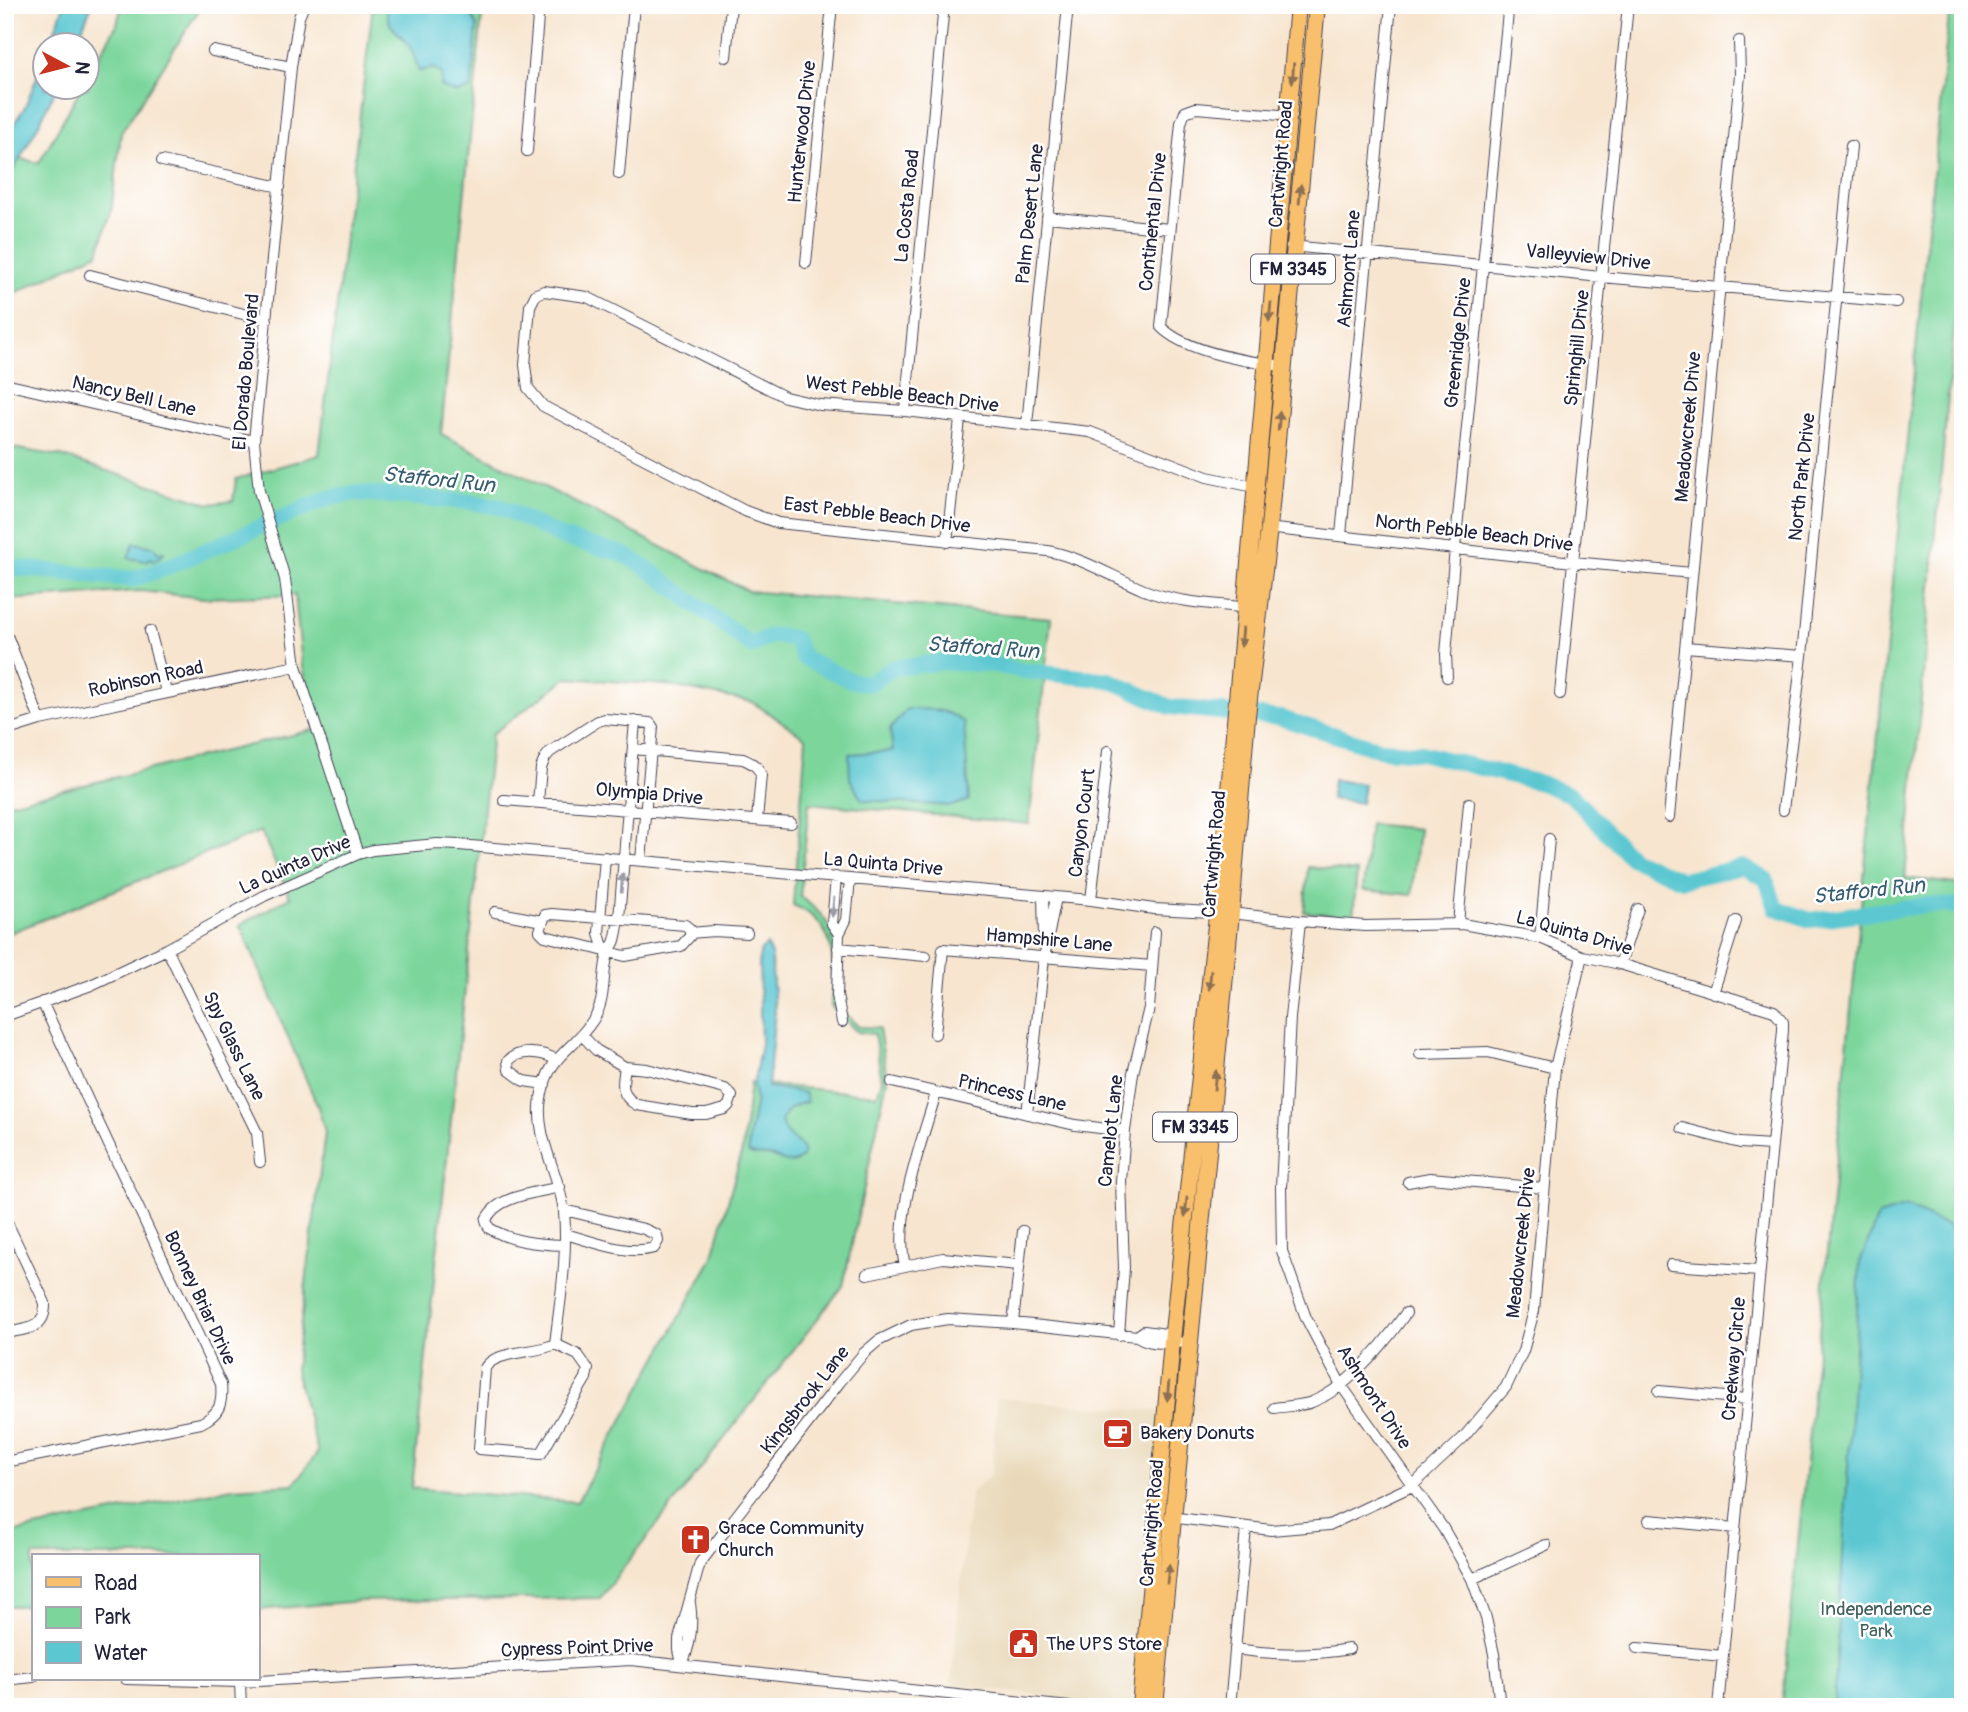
<svg xmlns="http://www.w3.org/2000/svg" width="1968" height="1712" font-family="Pangolin,sans-serif">
<rect width="100%" height="100%" fill="#fff"/>
<filter id="ink" filterUnits="userSpaceOnUse"><feTurbulence type="fractalNoise" baseFrequency=".0143" numOctaves="2"/><feDisplacementMap in="SourceGraphic" scale="14" xChannelSelector="R" yChannelSelector="G"/><feConvolveMatrix kernelMatrix="1 2 1 2 8 2 1 2 1" color-interpolation-filters="sRGB"/></filter>
<filter id="wash" filterUnits="userSpaceOnUse"><feTurbulence type="fractalNoise" baseFrequency=".00686" numOctaves="4" result="noise"/><feDisplacementMap in="SourceGraphic" scale="28" xChannelSelector="R" yChannelSelector="G"/><feGaussianBlur stdDeviation="1.57" result="paint"/><feColorMatrix in="noise" values="0 0 0 0 0 0 0 0 0 0 0 0 0 0 0 0 0 1.4 0 .05"/><feComposite in="paint" operator="in"/></filter>
<g filter="url(#wash)">
<rect width="100%" height="100%" fill="#f7e5cf"/>
<path fill="#e9d9ba" d="M997,1398L1160,1412L1132,1707H1050L1051,1696L951,1686L970,1494L992,1473Z"/>
<path fill="#7cd69c" stroke="#4f7c6c" stroke-width="2" fill-rule="evenodd" d="M122,5H202L121,133L111,212L98,253L5,298V155L39,163L81,88H88V76L117,24Z
M373,5H483L441,434L748,591L1051,618L1029,824L809,803L800,897C846,927 835,956 836,1005L859,1027L879,1028L887,1080L843,1286L600,1598L360,1601L257,1610V1556H33V1606H5V1534L232,1488L294,1484L318,1452L295,1370L325,1132L318,1107L240,925L290,897L261,831L5,935V804L321,728L302,665L295,595L204,598L140,591L5,600V447L61,456L210,504L233,501L236,479L319,455ZM567,678L666,685L752,702L806,738L793,905C840,924 833,964 831,1006L857,1032L874,1034L882,1080L877,1095L750,1083L742,1151L712,1259L577,1502L412,1488L492,734Z
M1950,5H1963V228L1905,878L1963,885V1707H1782Z
M1370,824L1419,829L1412,895L1363,890Z
M1308,867L1357,872L1353,916L1304,912Z"/>
<path fill="#5bc7d1" stroke="#3e7486" stroke-width="2" d="M64,5H92L75,45H50Z
M387,5H467L477,26L471,89L456,93L441,87L442,74L434,68L419,71C416,64 415,55 411,49C401,30 385,31 387,5Z
M45,57L46,88H56L40,122L5,186V137L25,107Z
M134,543L154,547L158,553L164,552V554L154,561L151,558L146,561L128,558Z
M907,709C929,709 947,708 964,723L969,800L952,806L862,800L850,779L849,754L893,751L890,729Z
M1333,780L1364,784L1361,803L1331,799Z
M767,945L771,955L775,1011L768,1087L805,1093L807,1102C793,1105 787,1109 781,1122C788,1142 796,1137 802,1148C804,1152 804,1154 801,1158C792,1169 780,1158 770,1156C760,1154 758,1158 748,1153L749,1136L756,1100L753,1086L761,1044L759,959L761,950Z
M1907,1207L1949,1226L1963,1240V1707H1834L1860,1262L1878,1216Z"/>
<g fill="none" stroke-linecap="round" stroke-linejoin="round">
<path stroke="#5bc7d1" stroke-width="16" d="M5,567L133,579L160,570L326,499L355,493L471,502L501,507L561,537L623,554L648,569L752,646C768,634 777,634 795,639L804,658L850,680L869,684L893,668L942,662L995,665L1024,671L1109,680L1170,707L1280,718L1383,750L1421,753L1540,783L1571,795L1631,858L1682,880L1743,867L1766,879L1776,908L1810,920L1927,905L1963,906"/>
</g>
</g>
<g filter="url(#ink)">
<g fill="none" stroke-linecap="round" stroke-linejoin="round">
<defs>
<path id="street" d="M304,5L299,17L291,67L254,441L259,491L285,579L296,666L358,854
M213,51L291,67
M726,57L731,5
M527,151L539,5
M162,161L280,187
M619,174L634,5
M1047,217L1170,229
M1291,246L1601,277L1896,302
M806,263L832,5
M90,275L267,320
M1284,366C1249,362 1186,352 1161,327L1181,123L1185,112L1196,108L1292,116
M5,384L254,441
M905,411L944,5
M1027,425L1068,5
M1266,528L1573,562L1692,573
M1341,535L1391,5
M947,542L960,419
M1251,608C1216,604 1176,603 1144,590C1111,576 1083,558 1048,551L778,523L745,511L543,406L528,388L525,365L530,306L536,294L544,291L587,297L785,397L820,405L905,411L1090,432L1207,477L1259,488
M150,631L166,692
M8,638L40,720
M1685,647L1802,656
M1447,677L1446,654L1455,548L1508,12
M1560,694L1628,5
M5,731L40,720L296,666
M633,749L743,759C752,763 758,766 761,775L757,820
M504,800L791,823
M538,802L541,768L545,758L550,752L598,721L605,719L650,723L653,727L641,860
M1783,810L1802,656L1851,146
M1669,817L1740,75L1739,41
M605,857L599,933L602,944L608,952
M836,877L832,924L839,934
M1043,896L1044,938
M1091,900L1108,751
M495,912L542,921
M552,914L685,925L690,929V936L681,946L625,956L545,936L540,931L545,915Z
M1300,921L1290,1018L1281,1187L1282,1251L1306,1318L1341,1385L1443,1528L1472,1579L1486,1618L1494,1654L1500,1707
M1458,924L1469,803
M690,933L714,931L747,933
M1540,938L1549,839
M838,948L926,956
M167,949L257,1133L260,1162
M1620,964L1638,909
M1713,993L1736,921
M5,1016L91,985L167,949L264,896L358,854L373,850L437,844L459,845L1091,900L1154,909L1231,913L1300,921L1365,926L1462,924L1540,938L1582,956L1620,964L1774,1011L1783,1022V1030L1718,1707
M842,1022L837,995L839,934L846,920L850,879
M935,1034L943,949L1152,966
M582,1035L596,1050L625,1067L647,1069L725,1089L732,1096L729,1105L725,1109L706,1114H692L637,1105C620,1096 622,1084 625,1067
M1420,1054L1488,1052L1555,1068
M892,1082L1075,1125L1125,1131
M545,1084L524,1081L509,1070L508,1061C519,1049 542,1052 555,1059
M1027,1114L1044,958L1056,897
M1682,1128L1740,1143L1771,1145
M1408,1182L1430,1178L1544,1188
M560,1187C537,1193 497,1195 486,1220L489,1228C512,1242 537,1244 564,1245
M564,1210L644,1229L657,1235L658,1241L654,1248C627,1256 592,1241 565,1234
M5,1218L45,1303C46,1330 26,1329 5,1333
M1671,1265L1759,1271
M905,1266C893,1216 922,1142 936,1093
M867,1274L943,1258L1019,1265
M1013,1323L1023,1231
M1119,1335L1124,1268L1121,1181L1125,1131L1133,1073L1149,1008L1155,932
M1137,1336L1144,1331L1166,1334L1172,1341
M555,1344C560,1301 568,1256 564,1212C560,1174 534,1137 541,1098C549,1053 571,1053 593,1020C607,999 601,977 608,954C609,949 614,945 615,940C617,933 618,926 619,919L635,721
M555,1344L578,1355L588,1369L586,1378L541,1454L479,1449L485,1368C495,1350 536,1354 555,1344Z
M1659,1391L1747,1399
M1274,1408C1286,1406 1301,1406 1312,1402C1348,1388 1384,1344 1406,1313
M5,1462L201,1423C219,1414 223,1405 221,1384L42,1002
M1170,1517L1271,1530L1329,1525L1412,1486L1463,1438L1506,1387L1523,1351L1534,1311L1555,1068L1582,956
M1649,1520L1735,1528
M1472,1579L1546,1545
M1637,1648L1723,1656
M1235,1649C1275,1655 1310,1656 1349,1649
M682,1664L679,1650V1639L700,1563L839,1383L864,1353L878,1341L911,1325L948,1319L1013,1323L1137,1336C1154,1347 1170,1341 1189,1343
M682,1664C691,1645 693,1624 690,1603
M126,1679L240,1682L631,1660L1069,1707
M5,1680L33,1677
M240,1682L241,1707
M1230,1707L1246,1528"/>
<path id="primary" d="M1140,1707L1172,1341L1223,859L1298,5
M1155,1707L1231,913L1247,716L1269,528L1317,5"/>
</defs>
<use href="#street" stroke="#423f51" stroke-width="12"/>
<use href="#primary" stroke="#423f51" stroke-width="18"/>
<use href="#street" stroke="#fff" stroke-width="10"/>
<use href="#primary" stroke="#f8bf6c" stroke-width="16"/>
</g>
<defs><path id="oneway-solid" d="M-6-.8H1V-3.2L6.5 0L1 3.2V.8H-6Z" transform="scale(1.75)"/></defs>
<g fill="#8d7054">
<use href="#oneway-solid" transform="translate(1293 73) rotate(94)"/>
<use href="#oneway-solid" transform="translate(1300 194) rotate(-85)"/>
<use href="#oneway-solid" transform="translate(1270 312) rotate(96)"/>
<use href="#oneway-solid" transform="translate(1279 421) rotate(-85)"/>
<use href="#oneway-solid" transform="translate(1242 637) rotate(95)"/>
<use href="#oneway-solid" transform="translate(1210 980) rotate(96)"/>
<use href="#oneway-solid" transform="translate(1215 1080) rotate(-84)"/>
<use href="#oneway-solid" transform="translate(1186 1207) rotate(96)"/>
<use href="#oneway-solid" transform="translate(1168 1391) rotate(95)"/>
<use href="#oneway-solid" transform="translate(1168 1574) rotate(-84)"/>
</g>
<g fill="#9c9ca7">
<use href="#oneway-solid" transform="translate(622 883) rotate(-85)"/>
<use href="#oneway-solid" transform="translate(833 907) rotate(95)"/>
</g>
</g>
<defs>
<symbol id="cafe-square" viewBox="-11 -11 22 22"><rect x="-9" y="-9" width="18" height="18" rx="4" fill="#c8321e" stroke="#fff"/><path d="M-5.5-4.5H6V0H3Q3 3.5 0 3.5H-2.5Q-5.5 3.5-5.5 0ZM3-3.2v2h1.7v-2ZM-6 4.5H4V6H-6Z" fill="#fff"/></symbol>
<symbol id="church-square" viewBox="-11 -11 22 22"><rect x="-9" y="-9" width="18" height="18" rx="4" fill="#c8321e" stroke="#fff"/><path d="M-1.2-6h2.4v3.5h3.3v2.4h-3.3V6h-2.4V-.1h-3.3v-2.4h3.3Z" fill="#fff"/></symbol>
<symbol id="civic-square" viewBox="-11 -11 22 22"><rect x="-9" y="-9" width="18" height="18" rx="4" fill="#c8321e" stroke="#fff"/><path d="M-.6-6.5H3V-4.5H.6V-3L4-1V1h2V6H-6V1h2V-1L-.6-3ZM-1.2 2.5V6h2.4V2.5Z" fill="#fff"/></symbol>
</defs>
<g fill-rule="evenodd">
<use href="#cafe-square" x="1100" y="1416" width="35" height="35"/>
<use href="#church-square" x="678" y="1522" width="35" height="35"/>
<use href="#civic-square" x="1006" y="1626" width="35" height="35"/>
</g>
<g text-anchor="middle" dominant-baseline="central" stroke-width="5" stroke-linejoin="round" paint-order="stroke">
<g fill="#fff" stroke="#646476" stroke-width="2">
<rect x="1251" y="254.5" width="84" height="29" rx="5"/>
<rect x="1153" y="1112.5" width="84" height="29" rx="5"/>
</g>
<g font-size="18" font-weight="bold" fill="#22223b">
<text x="1293" y="269">FM 3345</text>
<text x="1195" y="1127">FM 3345</text>
</g>
<g font-size="19" fill="#22223b" stroke="#fff">
<text transform="translate(802 132) rotate(-84)">Hunterwood Drive</text>
<text transform="translate(1281 164) rotate(-85)">Cartwright Road</text>
<text transform="translate(907 206) rotate(-84)">La Costa Road</text>
<text transform="translate(1030 214) rotate(-84)">Palm Desert Lane</text>
<text transform="translate(1153 222) rotate(-84)">Continental Drive</text>
<text transform="translate(1588 257) rotate(6)">Valleyview Drive</text>
<text transform="translate(1349 269) rotate(-85)">Ashmont Lane</text>
<text transform="translate(1458 343) rotate(-84)">Greenridge Drive</text>
<text transform="translate(1577 348) rotate(-84)">Springhill Drive</text>
<text transform="translate(246 372) rotate(-85)">El Dorado Boulevard</text>
<text transform="translate(902 394) rotate(7)">West Pebble Beach Drive</text>
<text transform="translate(134 396) rotate(13)">Nancy Bell Lane</text>
<text transform="translate(1688 427) rotate(-85)">Meadowcreek Drive</text>
<text transform="translate(1802 477) rotate(-84)">North Park Drive</text>
<text transform="translate(877 515) rotate(7)">East Pebble Beach Drive</text>
<text transform="translate(1474 533) rotate(7)">North Pebble Beach Drive</text>
<text transform="translate(146 679) rotate(-12)">Robinson Road</text>
<text transform="translate(649 794) rotate(5)">Olympia Drive</text>
<text transform="translate(1082 823) rotate(-83)">Canyon Court</text>
<text transform="translate(1214 854) rotate(-85)">Cartwright Road</text>
<text transform="translate(883 864) rotate(5)">La Quinta Drive</text>
<text transform="translate(295 865) rotate(-24)">La Quinta Drive</text>
<text transform="translate(1574 933) rotate(16)">La Quinta Drive</text>
<text transform="translate(1049 940) rotate(5)">Hampshire Lane</text>
<text transform="translate(234 1046) rotate(64)">Spy Glass Lane</text>
<text transform="translate(1012 1093) rotate(13)">Princess Lane</text>
<text transform="translate(1111 1131) rotate(-84)">Camelot Lane</text>
<text transform="translate(1521 1243) rotate(-84)">Meadowcreek Drive</text>
<text transform="translate(200 1298) rotate(65)">Bonney Briar Drive</text>
<text transform="translate(1734 1359) rotate(-85)">Creekway Circle</text>
<text transform="translate(1374 1397) rotate(57)">Ashmont Drive</text>
<text transform="translate(805 1400) rotate(-52)">Kingsbrook Lane</text>
<text transform="translate(1152 1523) rotate(-85)">Cartwright Road</text>
<text transform="translate(577 1648) rotate(-2)">Cypress Point Drive</text>
</g>
<g font-size="19" fill="#22223b" stroke="#fff" text-anchor="start">
<text x="1140" y="1433">Bakery Donuts</text>
<text x="718" y="1528">Grace Community<tspan x="718" dy="22">Church</tspan></text>
<text x="1046" y="1644">The UPS Store</text>
</g>
<g font-size="19" fill="#42615d" stroke="#fff">
<text x="1876" y="1609">Independence<tspan x="1876" dy="22">Park</tspan></text>
</g>
<g font-size="21" font-style="italic" fill="#365c70" stroke="#fff">
<text transform="translate(439 480) rotate(6)">Stafford Run</text>
<text transform="translate(983 648) rotate(4)">Stafford Run</text>
<text transform="translate(1869 891) rotate(-6)">Stafford Run</text>
</g>
</g>
<rect width="1968" height="1712" fill="none" stroke="#fff" stroke-width="28"/>
<rect x="32" y="1554" width="228" height="126" fill="#ffffff" stroke="#a7a7b1" stroke-width="2"/>
<rect x="46" y="1577" width="35" height="10" fill="#f8bf6c" stroke="#a7a7b1" stroke-width="2"/>
<text x="94" y="1590" font-size="21" fill="#22223b">Road</text>
<rect x="46" y="1607" width="35" height="21" fill="#7cd69c" stroke="#a7a7b1" stroke-width="2"/>
<text x="94" y="1624" font-size="21" fill="#22223b">Park</text>
<rect x="46" y="1642" width="35" height="21" fill="#5bc7d1" stroke="#a7a7b1" stroke-width="2"/>
<text x="94" y="1660" font-size="21" fill="#22223b">Water</text>
<g transform="translate(66 66) rotate(97)"><circle r="33" fill="#ffffff" stroke="#a7a7b1" stroke-width="2"/>
<path d="M0-5L12 26L0 18L-12 26Z" fill="#c8321e"/>
<text y="-10" font-size="19" font-weight="bold" text-anchor="middle" fill="#22223b">N</text>
</g>
</svg>
